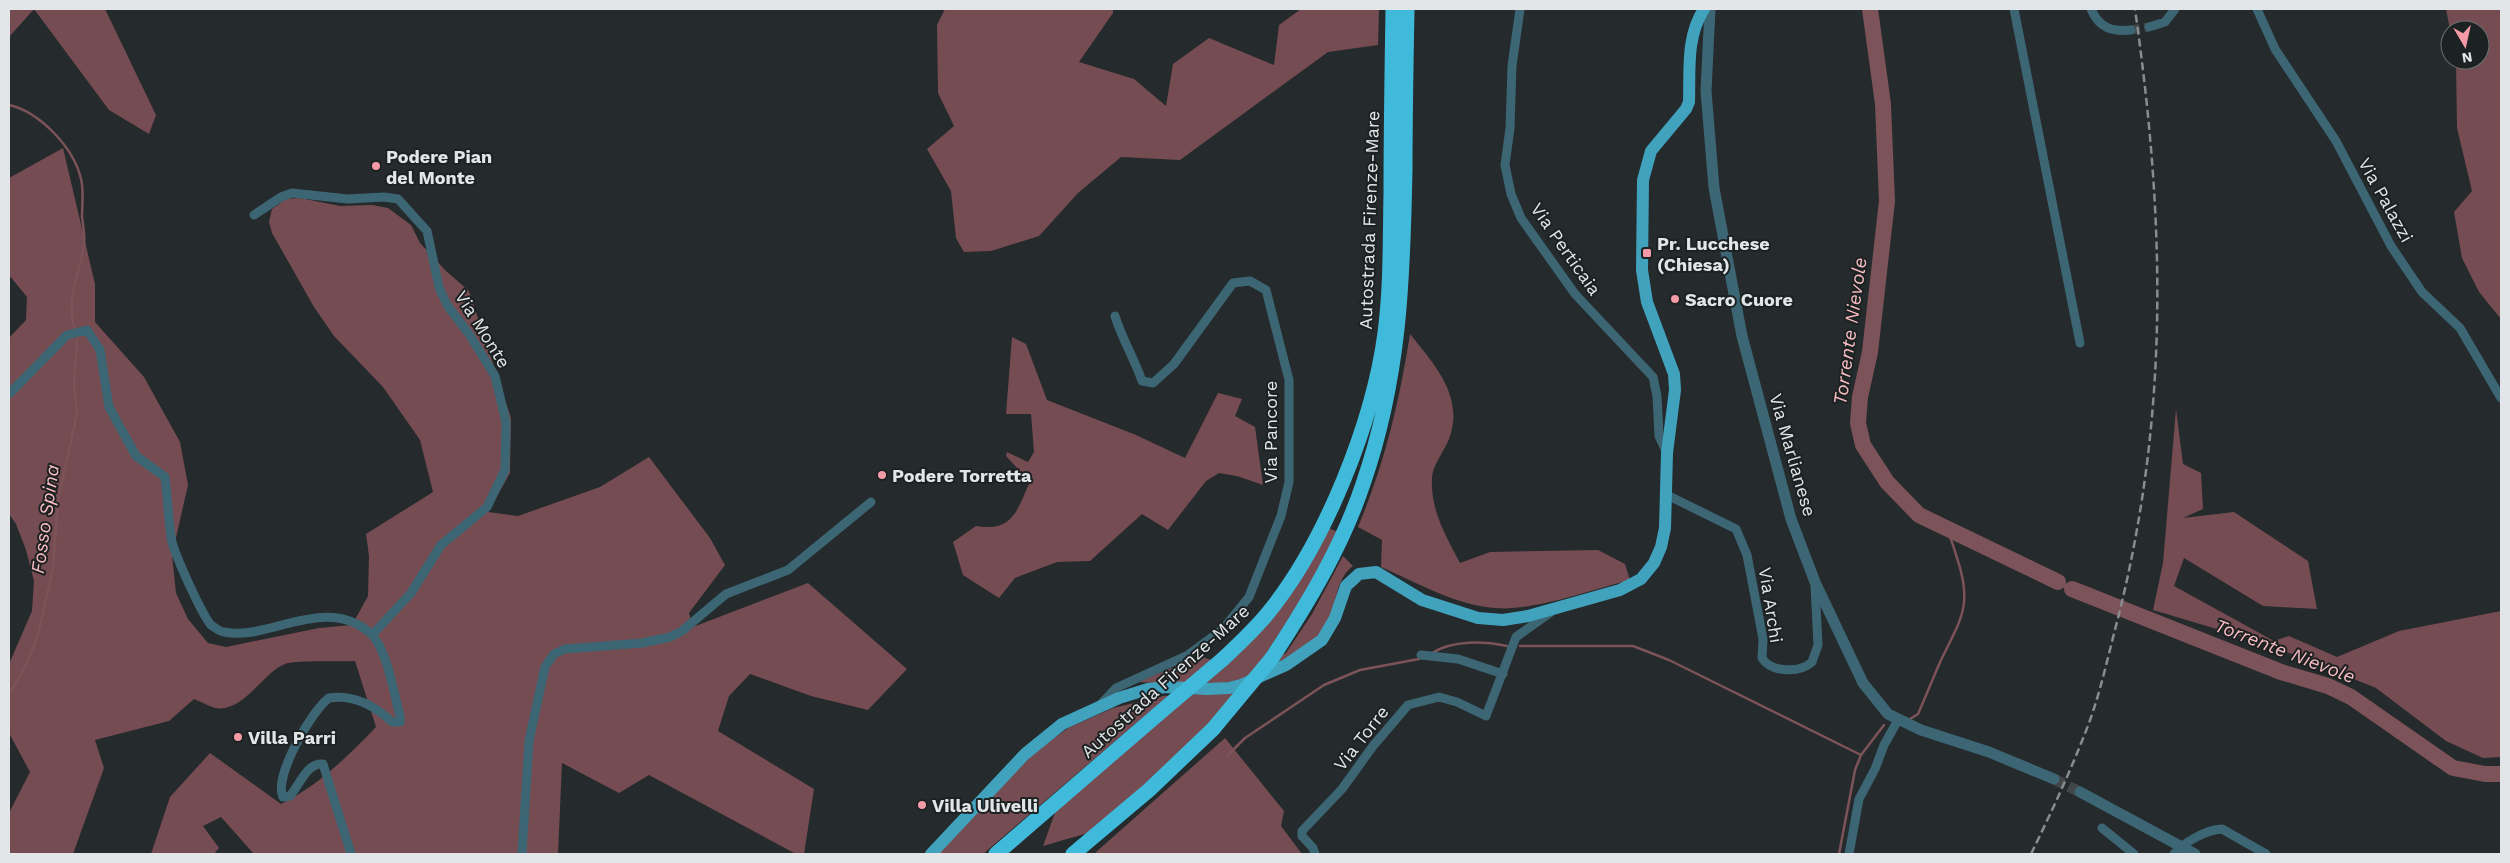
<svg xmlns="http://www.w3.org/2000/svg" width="2510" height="863" font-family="'Work Sans',sans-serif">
<rect width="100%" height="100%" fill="#252a2c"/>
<path fill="#754c51" d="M9,9H105L156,115L149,134L109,110L34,9L9,37Z
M945,9H1113V13L1079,62L1134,79L1166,106L1173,64L1209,38L1274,65L1279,25L1301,9H1379L1378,45L1328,52L1180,160L1121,157L1078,193L1039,236L991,251L964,252L956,238L951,191L927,149L954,126L938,93L937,25Z
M2446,9H2501V319L2479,292L2462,258L2454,212L2472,191L2457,128L2456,60H2480V30H2450Z
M63,148L95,284V322L144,377L180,442L188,485L172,555L176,593L188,619L208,643L226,647L319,628L352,625L368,596L369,556L366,534L433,492L420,440L383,387L334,336L314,307L272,233L269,222L272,209L286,199L300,198L340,206L372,205L388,208L411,225L420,243L445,270L469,291L511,418L510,473L488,512L518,516L600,487L649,457L710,538L725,565L689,613L693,627L808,583L907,669L868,710L811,696L750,674L729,696L718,731L814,789L804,854H796L649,775L619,793L562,763L558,854H254L221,817L203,826L219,848L214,854H151L170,797L210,753L281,804C318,786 348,756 376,727L355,661C342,662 294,660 285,664C262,673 244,713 215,708C208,706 200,701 194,699L169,721L95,740L104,768L73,854H9V813L30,772L9,733V664L32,611L34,581L26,550L16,524L9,514V338L26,320L27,297L9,275V178Z
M1410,334C1434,364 1465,397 1449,439C1444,452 1433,464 1432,477C1430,510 1446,536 1460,563L1490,552L1598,550L1625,564L1630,580C1594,589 1531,612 1495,608C1455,605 1418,583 1381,567L1382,540L1358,527C1385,462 1399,403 1410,334Z
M1012,337L1026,344L1047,400L1136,435L1185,458L1218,393L1242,399L1235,416L1255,427L1263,485L1237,476L1219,473L1206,481L1168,530L1142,514L1090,561L1057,562L1015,578L999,598L963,575L953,542L976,526C1014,532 1016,511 1030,482L1006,456L1007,452L1028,462L1034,452L1031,414H1006Z
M2176,409L2183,464L2201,473L2203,509L2183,518L2234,512L2308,561L2317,609L2263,606L2184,558L2174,586L2274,641L2289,636L2337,657L2399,631L2501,611V757L2483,758L2446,741L2376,688L2267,644L2153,610L2163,563Z
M1328,528L1338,532L1320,569L1257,668L1286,653L1312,614L1343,556L1353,566C1335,579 1337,605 1327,624C1310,653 1255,679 1222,683C1195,687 1165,683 1138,682L1200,656L1225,665Z
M1236,692L1210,722L1140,789L1088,833L1043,846L1056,810L1163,716L1155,707L983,854H938L1034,753L1068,728L1113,708L1163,696Z
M1225,738L1284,811L1281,826L1302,854H1097L1096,852Z"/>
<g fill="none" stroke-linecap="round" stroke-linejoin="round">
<path stroke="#7c5358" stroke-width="2.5" d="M9,105C40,112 74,148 81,179C84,191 82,204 82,217C83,225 85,235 84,244C80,275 65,297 75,330
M1520,646H1633L1669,660L1861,755
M1432,653C1453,640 1483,641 1507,646
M9,695L27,663L38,635L53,568L58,501L77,413L74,385L77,340
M1910,719L1918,714C1926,696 1933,678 1941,660C1961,619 1973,605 1957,558C1954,548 1951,537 1946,528
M1227,756L1245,738L1324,685L1360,670L1419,659
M1839,854L1855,770L1861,755L1884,725"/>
<path stroke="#7c5358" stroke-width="16" d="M1870,9L1883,104L1887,201L1870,352L1860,397L1858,423L1863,445L1887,482L1919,515L2058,582
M2072,589L2281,672L2328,686L2351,697L2453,768L2485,774H2501"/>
<path stroke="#424648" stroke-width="9" stroke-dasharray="9 4.5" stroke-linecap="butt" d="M2131,30L2149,27"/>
<path stroke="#424648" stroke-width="11" stroke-dasharray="11 5.5" stroke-linecap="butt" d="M2054,779L2080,792"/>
<path stroke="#3c6674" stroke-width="9" d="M1520,9L1512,66L1510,128L1505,165L1511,194L1521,218L1575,294L1653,377L1657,396L1659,436L1667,453
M2014,9L2080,343
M2091,9C2099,28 2112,32 2131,30
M2257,9L2275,49L2336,141L2391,246L2422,292L2460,328L2501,398
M2149,27L2165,22L2175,9
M254,215L281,197L292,193L348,199L384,197L398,199L427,231L439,287L447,305L469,334L495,376L506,422L505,470L487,507L441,545L411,593L372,635
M9,394L67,335L87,330L100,350L109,407L136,456L165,477C168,499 168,521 172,542C176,557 201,613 211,625C214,627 220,632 224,632C267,642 326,593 371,634C387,649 394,694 400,716V722H392C375,706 354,694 329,698C312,710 273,777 283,797L290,796C299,786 307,762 323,764L351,854
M1667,495L1736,529L1747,555L1763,639L1762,658C1771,673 1800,673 1812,662L1818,645L1815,586
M1421,655L1458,659L1503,674
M1099,706L1116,688L1188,655L1222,630L1249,597L1281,516L1289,482V380L1266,290L1250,281L1233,283L1174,364L1153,383L1142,381C1134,358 1122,339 1115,316
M2102,828L2134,854
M522,854L529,741L545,667L554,654L565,649L642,643L670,637L682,631L726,594L788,570L871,502
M1315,854L1313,848L1302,836V831L1342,789L1373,746L1408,705L1439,697L1457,702L1486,716L1516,637L1551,612
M1849,854L1859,799L1875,769L1884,745L1898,720
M2174,854C2184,842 2206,830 2222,829L2266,854"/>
<path stroke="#3c6674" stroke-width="11" d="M1710,9L1706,91L1714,188L1742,336L1791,519L1815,582L1863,683L1888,714L1921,730L1989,752L2054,779
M2080,792L2195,854"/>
<path stroke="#41a2be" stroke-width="12" d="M931,854L1025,754L1062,724L1119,698L1148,689L1166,687L1207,689L1229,688L1241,685L1286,665L1322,640L1335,618L1346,586L1359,574L1376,572L1422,600L1478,618L1503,620L1528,616L1620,590L1641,579L1654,563L1661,547L1665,528L1667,453L1675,390L1674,374L1647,302L1642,270L1643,180L1651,151L1686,109L1689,102C1690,69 1686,37 1704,9"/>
<path stroke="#40badb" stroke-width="15" d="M1272,658C1308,603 1342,547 1363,484C1400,377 1403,280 1405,168C1405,115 1406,62 1407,9
M1223,659C1239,644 1255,629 1268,613C1325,543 1373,423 1385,333C1391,287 1390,240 1391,194C1391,132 1392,70 1393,9
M996,854L1157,715
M1073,854L1149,790L1213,729"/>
<path stroke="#898d8f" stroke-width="2.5" stroke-dasharray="8 4" stroke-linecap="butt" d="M2031,854C2052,811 2072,768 2089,723C2101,690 2108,656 2117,622C2170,413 2165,221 2135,9"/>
<path stroke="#40badb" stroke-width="15" d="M1157,715L1223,659
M1213,729L1272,658"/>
</g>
<g fill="#f49aa6" stroke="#1c2122" stroke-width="2">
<circle cx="376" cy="166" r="5"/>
<rect x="1642" y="248" width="10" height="10" rx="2.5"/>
<circle cx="1675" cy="299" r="5"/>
<circle cx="882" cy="475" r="5"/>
<circle cx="238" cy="737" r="5"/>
<circle cx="922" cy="805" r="5"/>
</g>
<g text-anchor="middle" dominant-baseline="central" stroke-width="4" stroke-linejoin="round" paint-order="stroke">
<g font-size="18" font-weight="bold" fill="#e3e6e8" stroke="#1c2122" text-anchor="start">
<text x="386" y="156">Podere Pian<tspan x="386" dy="21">del Monte</tspan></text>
<text x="1657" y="243">Pr. Lucchese<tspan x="1657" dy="21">(Chiesa)</tspan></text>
<text x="1685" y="299">Sacro Cuore</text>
<text x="892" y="475">Podere Torretta</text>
<text x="248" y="737">Villa Parri</text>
<text x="932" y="805">Villa Ulivelli</text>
</g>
<g font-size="18" fill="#e3e6e8" stroke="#1c2122">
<text transform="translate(2386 200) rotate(61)">Via Palazzi</text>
<text transform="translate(1369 220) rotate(-88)">Autostrada Firenze-Mare</text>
<text transform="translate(1566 249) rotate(55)">Via Perticaia</text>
<text transform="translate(483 329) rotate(58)">Via Monte</text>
<text transform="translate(1270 432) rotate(-90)">Via Pancore</text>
<text transform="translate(1793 455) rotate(74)">Via Marlianese</text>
<text transform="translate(1771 605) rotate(81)">Via Archi</text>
<text transform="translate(1165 681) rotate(-42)">Autostrada Firenze-Mare</text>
<text transform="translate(1361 738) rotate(-52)">Via Torre</text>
</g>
<g font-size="19" font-style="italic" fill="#f7bdc3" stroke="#1c2122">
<text transform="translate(1850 331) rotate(-82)">Torrente Nievole</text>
<text transform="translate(45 519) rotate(-82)">Fosso Spina</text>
<text transform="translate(2285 651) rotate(21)">Torrente Nievole</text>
</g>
</g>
<rect width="2510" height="863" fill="none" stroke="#e3e6e8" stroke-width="20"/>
<g transform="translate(2465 45) rotate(171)"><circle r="24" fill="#1c2122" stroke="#6c7071"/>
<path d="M0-4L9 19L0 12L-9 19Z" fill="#f49aa6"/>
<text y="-8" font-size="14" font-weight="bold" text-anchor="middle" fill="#e3e6e8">N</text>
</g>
</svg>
